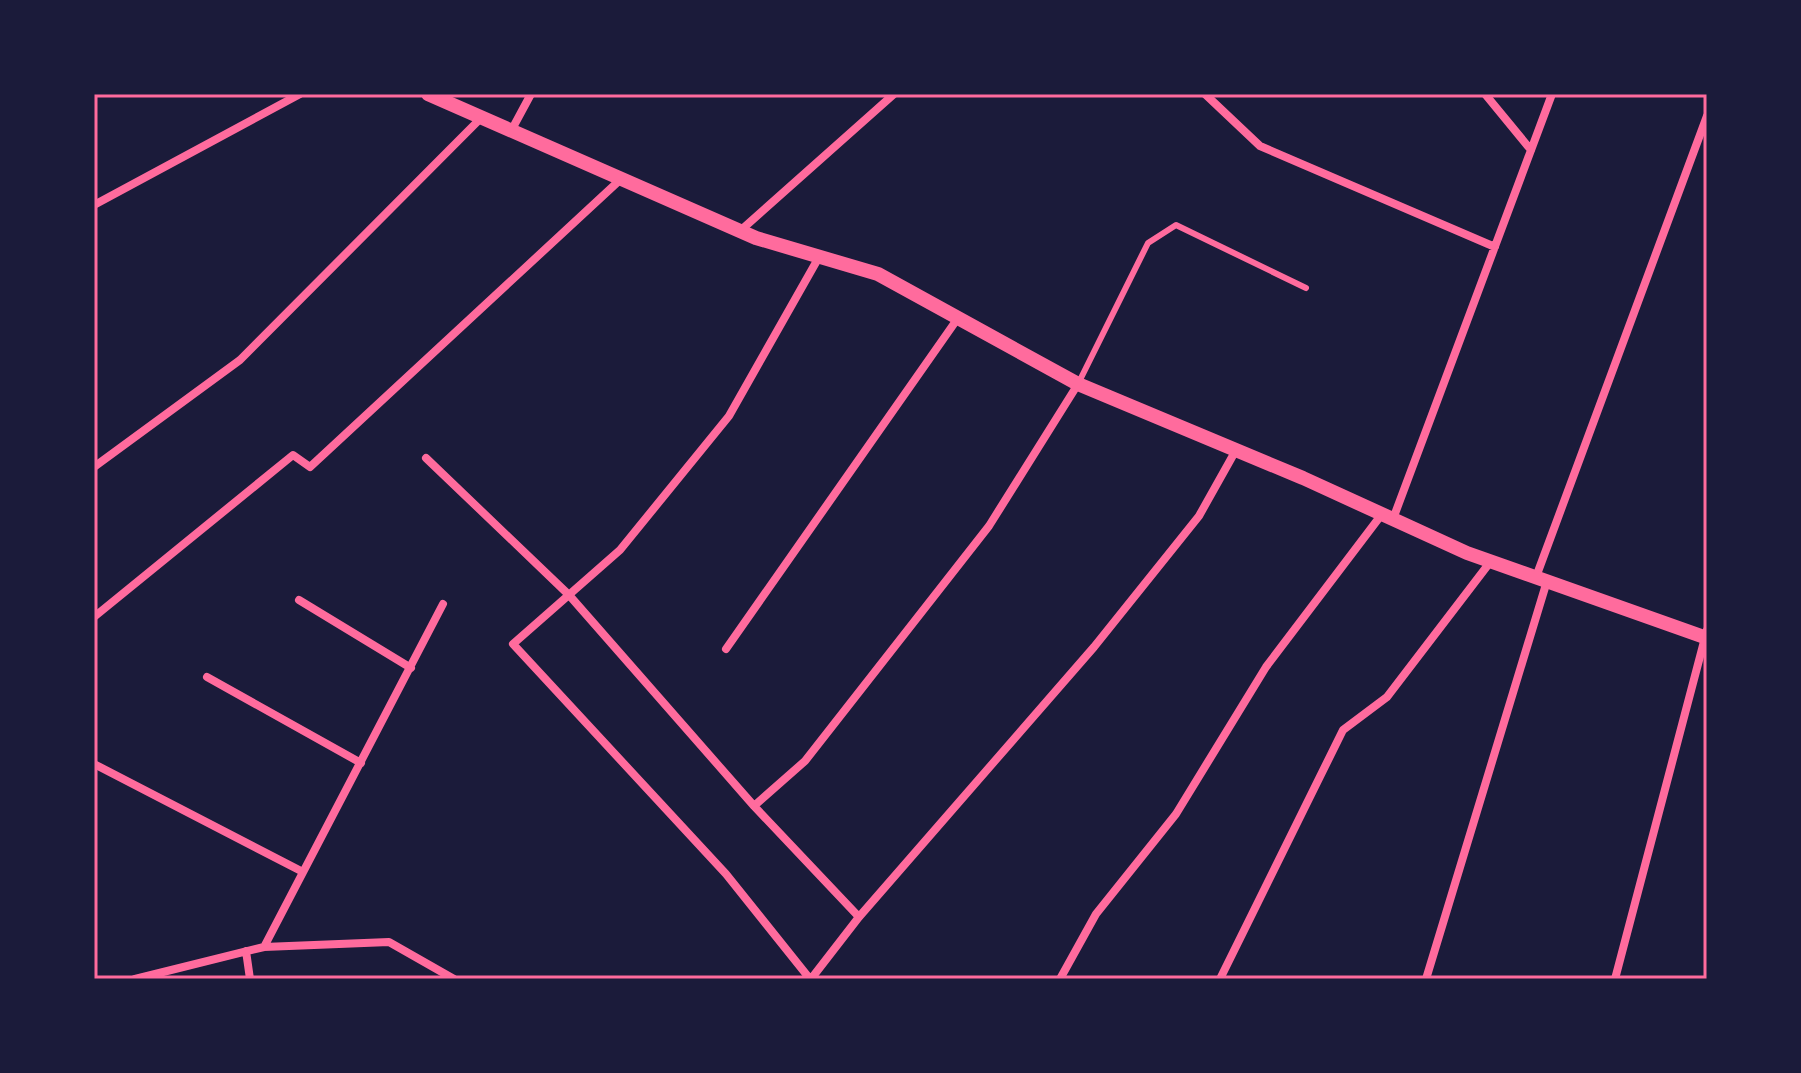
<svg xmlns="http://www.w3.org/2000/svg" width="1801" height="1073" font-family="Lora,serif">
<rect width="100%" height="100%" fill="#1b1b3a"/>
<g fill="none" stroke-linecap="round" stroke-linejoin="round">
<path stroke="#ff6b9d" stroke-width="6" d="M1078,384L1148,243L1176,225L1306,288"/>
<path stroke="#ff6b9d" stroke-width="8" d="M1205,94L1260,146L1495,247
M1485,94L1531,150
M511,131L531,94
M94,205L300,94
M740,231L894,94
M426,458L569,595L754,806L805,761L989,526L1078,384
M94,467L240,360L481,118
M1393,519L1552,94
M1536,577L1707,116
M299,600L411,668
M94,617L293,455L310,467L621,179
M726,649L958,318
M207,677L361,763
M96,765L303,872
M754,806L859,917L811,979
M859,917L1094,647L1199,516L1236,450
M264,947L443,604
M246,951L250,979
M135,979L264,947L389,942L454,979
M810,979L726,874L513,644L620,550L729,416L819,257
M1060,979L1096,914L1176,814L1266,667L1382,514
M1220,979L1343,730L1387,697L1491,561
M1426,979L1547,581
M1615,979L1707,630"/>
<path stroke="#ff6b9d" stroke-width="14" d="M428,94L756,238L878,274L1078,384L1303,478L1467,553L1707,638"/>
</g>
<rect width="1801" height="1073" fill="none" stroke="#1b1b3a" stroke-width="192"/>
<rect x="96" y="96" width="1609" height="881" fill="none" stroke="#ff6b9d" stroke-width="3"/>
</svg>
